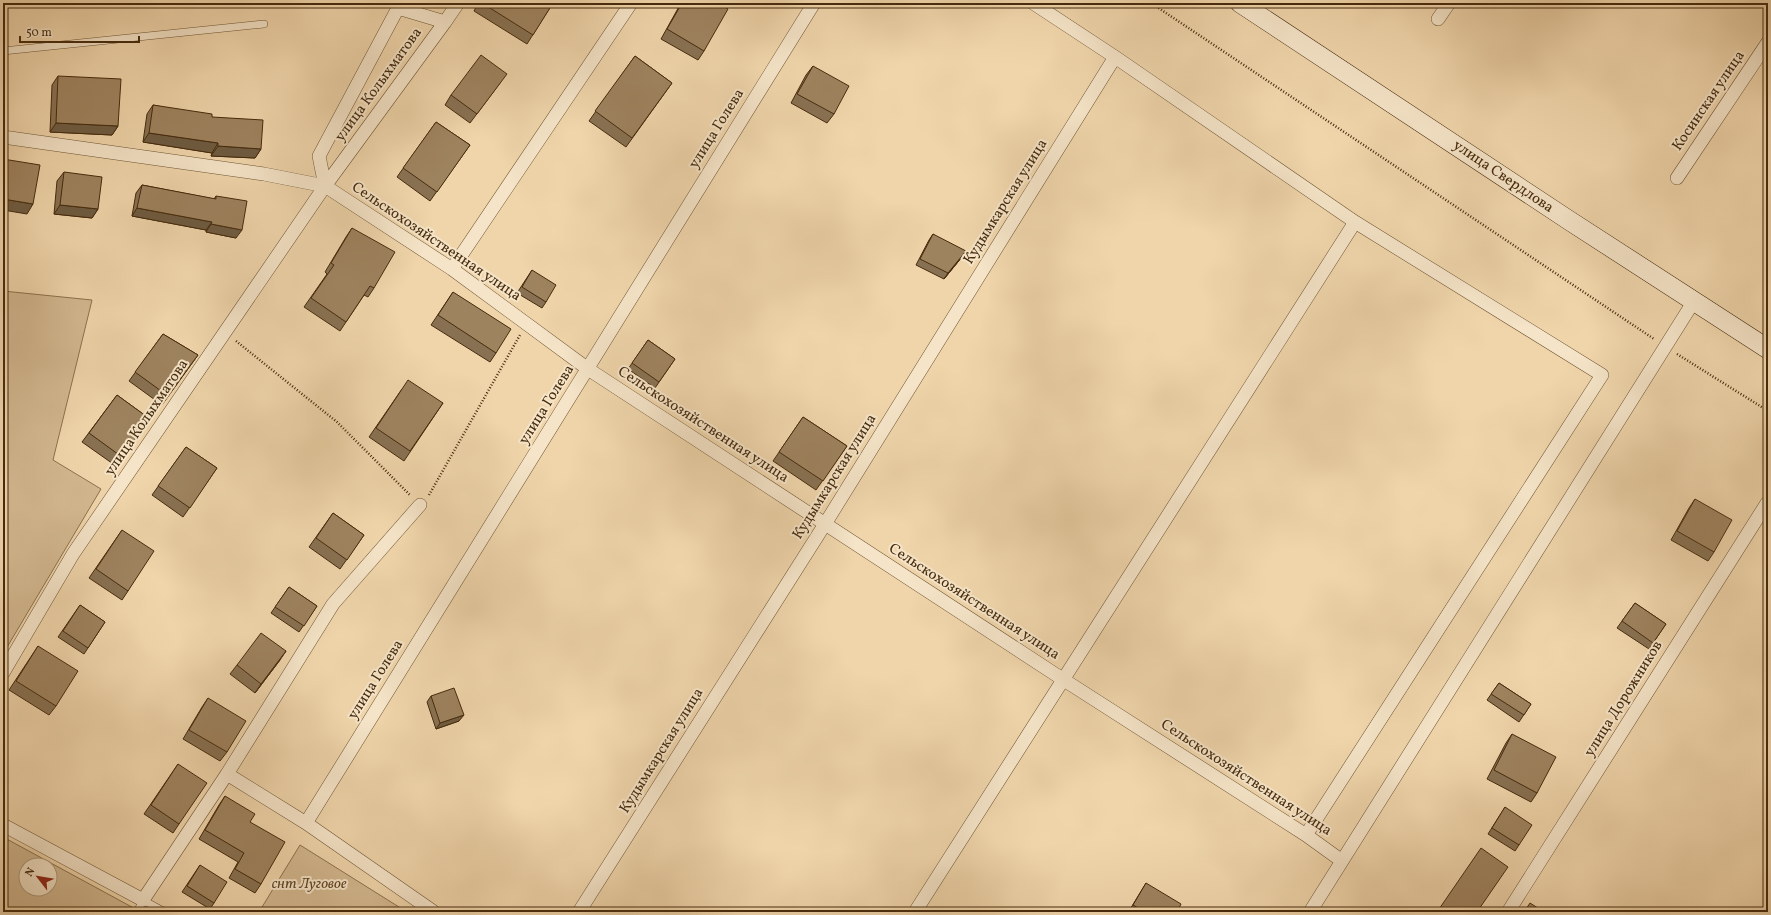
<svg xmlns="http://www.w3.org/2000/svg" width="1771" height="915" font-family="Vollkorn,serif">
<rect width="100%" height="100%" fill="#f0d5ab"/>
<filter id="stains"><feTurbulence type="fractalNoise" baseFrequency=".005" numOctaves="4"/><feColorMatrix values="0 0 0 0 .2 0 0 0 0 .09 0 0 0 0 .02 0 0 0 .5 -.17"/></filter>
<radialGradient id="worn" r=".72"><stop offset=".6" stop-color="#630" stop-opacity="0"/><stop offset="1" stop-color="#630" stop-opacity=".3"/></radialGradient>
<path fill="#d3b890" stroke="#8c724e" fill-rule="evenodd" d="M3,291L92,300L53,460L101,489L3,654Z
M3,837L141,912H3ZM26,865H50V889H26Z
M300,845L407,912H259Z"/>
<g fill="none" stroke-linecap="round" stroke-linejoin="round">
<defs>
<path id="lane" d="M3,51L264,24
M137,912L143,900L165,912"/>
<path id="street" d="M1033,3L1115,57L1355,222L1602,375L1306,835
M398,8L445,22
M1438,19L1449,3
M3,137L264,174L325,186L452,269L588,369L1064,680L1306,835L1342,861
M1677,178L1768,42
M325,186L445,22L458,3
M452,269L631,3
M3,673L73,554L325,186L319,156L398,8L399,3
M227,774L333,604L420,505
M306,823L814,3
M3,825L143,900L227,774L306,823L434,912
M579,912L825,524L1115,57
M915,912L1355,222
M1310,912L1694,301
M1508,912L1767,503"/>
<path id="secondary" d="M1240,3L1570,221L1768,349"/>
</defs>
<use href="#lane" stroke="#705634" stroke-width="8"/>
<use href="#street" stroke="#705634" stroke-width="14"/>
<use href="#secondary" stroke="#462b0d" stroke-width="20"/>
<path stroke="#462b0d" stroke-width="2.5" stroke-dasharray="1 2" stroke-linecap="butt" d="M1151,3L1654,339
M236,341L337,422L410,495
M1677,354L1768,411
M429,495L520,335"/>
<use href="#lane" stroke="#f5e4c8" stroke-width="7"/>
<use href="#street" stroke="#f5e4c8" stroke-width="13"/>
<use href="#secondary" stroke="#f5e4c8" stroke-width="19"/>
</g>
<path fill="#887152" stroke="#462b0d" d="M478,3H553L527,44L474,11Z
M681,3H718L704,51L698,60L661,39Z
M635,56L672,83L626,147L589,121Z
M813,66L834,114L827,123L791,103L806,75Z
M58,76L118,126L112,135L50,132L52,85Z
M500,83L470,123L445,105L451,95Z
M153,105L212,117L261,149L255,158L211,156L212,153L143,142L147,114Z
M436,122L470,145L430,201L397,177Z
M64,172L98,209L92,218L54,214L57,181Z
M142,185L214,199L216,196L236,238L206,232V230L132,216L136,193Z
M352,228L374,288L368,297L364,295L340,331L304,307L327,274L325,272L346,237Z
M933,234L962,257L944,279L916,265L929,240Z
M532,270L546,302L542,308L517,293Z
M453,292L496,353L490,362L431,325Z
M163,334L198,355L162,405L129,381Z
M648,340L675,359L655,388L628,369Z
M402,389L443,403L404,461L369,437Z
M117,395L150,419L116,466L82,442Z
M803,417L847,446L816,490L773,461Z
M186,447L217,468L183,517L152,495Z
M1695,499L1714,552L1708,561L1671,540L1689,508Z
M333,513L364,535L340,569L309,547Z
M122,530L128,591L122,600L89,578Z
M289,587L317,606L299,632L271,613Z
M1635,603L1666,624L1649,649L1617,628Z
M80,605L105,622L84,654L58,637Z
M38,646L56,706L49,715L9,690Z
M280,660L255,693L230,674L237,665Z
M1499,683L1531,704L1519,722L1487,700Z
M431,696L459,721L436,729L427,702Z
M208,698L227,752L220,761L183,739L202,707Z
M1512,734L1537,793L1531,802L1487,779L1506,743Z
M178,764L179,824L173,833L144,814Z
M225,796L250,822L261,884L255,893L229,878L238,862L199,839L219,805Z
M1505,807L1519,845L1515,851L1488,834Z
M200,865L214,903L210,909L182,892Z
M1146,883L1177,912H1131L1129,911Z"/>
<path fill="#6f5c42" stroke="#462b0d" d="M56,123L118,126L112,135L50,132Z
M149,133L218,143L212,153L143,142Z
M218,146L261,149L255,158L211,156Z
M3,199L33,204L27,214L3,210Z
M60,205L98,209L92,218L54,214Z
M137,208L212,222L206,230L132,216Z
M211,224L242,230L236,238L206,232Z
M966,251L962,257L944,279L948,273Z
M286,651L280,660L255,693L261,684Z
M464,715L459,721L436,729L440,723Z"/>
<path fill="#9e835f" stroke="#462b0d" d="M482,3H553L533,35Z
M682,3H718L728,9L704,51L667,29Z
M481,55L507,74L477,114L451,95Z
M635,56L672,83L632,138L595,111Z
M813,66L849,86L834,114L797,94Z
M58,76L121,79L118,126L56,123Z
M153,105L212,114V117L263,120L261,149L218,146V143L149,133Z
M436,122L470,145L437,192L403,168Z
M3,159L40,165L33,204L3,199Z
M64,172L102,177L98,209L60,205Z
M142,185L216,199V196L247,201L242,230L211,224L212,222L137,208Z
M352,228L395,252L374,288L370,286L346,322L311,298L334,265L331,263Z
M933,234L966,251L948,273L920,259Z
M532,270L556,285L546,302L522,287Z
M453,292L511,329L496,353L438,315Z
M163,334L198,355L168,396L135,372Z
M648,340L675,359L659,382L632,363Z
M408,380L443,403L410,451L376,428Z
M117,395L150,419L122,457L89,433Z
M803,417L847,446L823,481L779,452Z
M186,447L217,468L190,508L158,486Z
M1695,499L1732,520L1714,552L1677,531Z
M333,513L364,535L347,560L316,538Z
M122,530L154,551L128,591L96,569Z
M289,587L317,606L304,626L275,607Z
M1635,603L1666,624L1653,643L1622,621Z
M80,605L105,622L88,648L63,631Z
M261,633L286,651L261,684L237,665Z
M38,646L78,671L56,706L16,681Z
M1499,683L1531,704L1524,715L1491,694Z
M454,688L464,715L440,723L431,696Z
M208,698L246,721L227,752L189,730Z
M1512,734L1556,757L1537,793L1494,770Z
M178,764L207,783L179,824L151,805Z
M225,796L255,814L250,822L285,842L261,884L235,869L244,853L205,830Z
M1505,807L1532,825L1519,845L1492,828Z
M1481,848L1508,867L1477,912H1437Z
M200,865L227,882L214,903L187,886Z
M1146,883L1181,904L1177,912H1145L1133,905Z
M1530,903L1544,912H1524Z"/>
<g text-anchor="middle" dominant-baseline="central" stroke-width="4" stroke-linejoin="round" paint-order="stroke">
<g font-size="15" fill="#462b0d" stroke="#f5e4c8">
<text transform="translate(379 85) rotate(-54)">улица Колыхматова</text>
<text transform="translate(1709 101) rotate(-56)">Косинская улица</text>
<text transform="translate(717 129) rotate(-58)">улица Голева</text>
<text transform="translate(1503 177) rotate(34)">улица Свердлова</text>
<text transform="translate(1006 202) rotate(-58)">Кудымкарская улица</text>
<text transform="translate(436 242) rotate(34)">Сельскохозяйственная улица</text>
<text transform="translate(547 405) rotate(-58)">улица Голева</text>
<text transform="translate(147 418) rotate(-56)">улица Колыхматова</text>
<text transform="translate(703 425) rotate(33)">Сельскохозяйственная улица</text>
<text transform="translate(835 477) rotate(-58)">Кудымкарская улица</text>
<text transform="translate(974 602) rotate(33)">Сельскохозяйственная улица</text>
<text transform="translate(376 680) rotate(-58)">улица Голева</text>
<text transform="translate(1624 699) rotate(-58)">улица Дорожников</text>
<text transform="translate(662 751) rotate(-58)">Кудымкарская улица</text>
<text transform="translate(1246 778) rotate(33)">Сельскохозяйственная улица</text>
</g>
<g font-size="15" font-style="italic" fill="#624727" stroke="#f5e4c8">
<text x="309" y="884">снт Луговое</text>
</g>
</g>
<rect width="1771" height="915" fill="none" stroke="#f0d5ab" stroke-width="16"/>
<rect x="4" y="4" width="1763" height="907" fill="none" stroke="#462b0d" stroke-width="2"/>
<rect x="8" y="8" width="1755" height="899" fill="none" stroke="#462b0d"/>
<g transform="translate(38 877) rotate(301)"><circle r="19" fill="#f5e4c8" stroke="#af9a7d"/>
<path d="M0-3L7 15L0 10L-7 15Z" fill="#8f2418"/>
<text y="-6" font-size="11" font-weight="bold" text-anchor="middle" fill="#462b0d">N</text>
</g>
<path d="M20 36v6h119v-6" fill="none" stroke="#462b0d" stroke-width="2"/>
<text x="26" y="36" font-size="12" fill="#462b0d" stroke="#f5e4c8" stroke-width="3" paint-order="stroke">50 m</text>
<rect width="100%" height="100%" filter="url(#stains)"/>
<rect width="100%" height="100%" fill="url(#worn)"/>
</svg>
